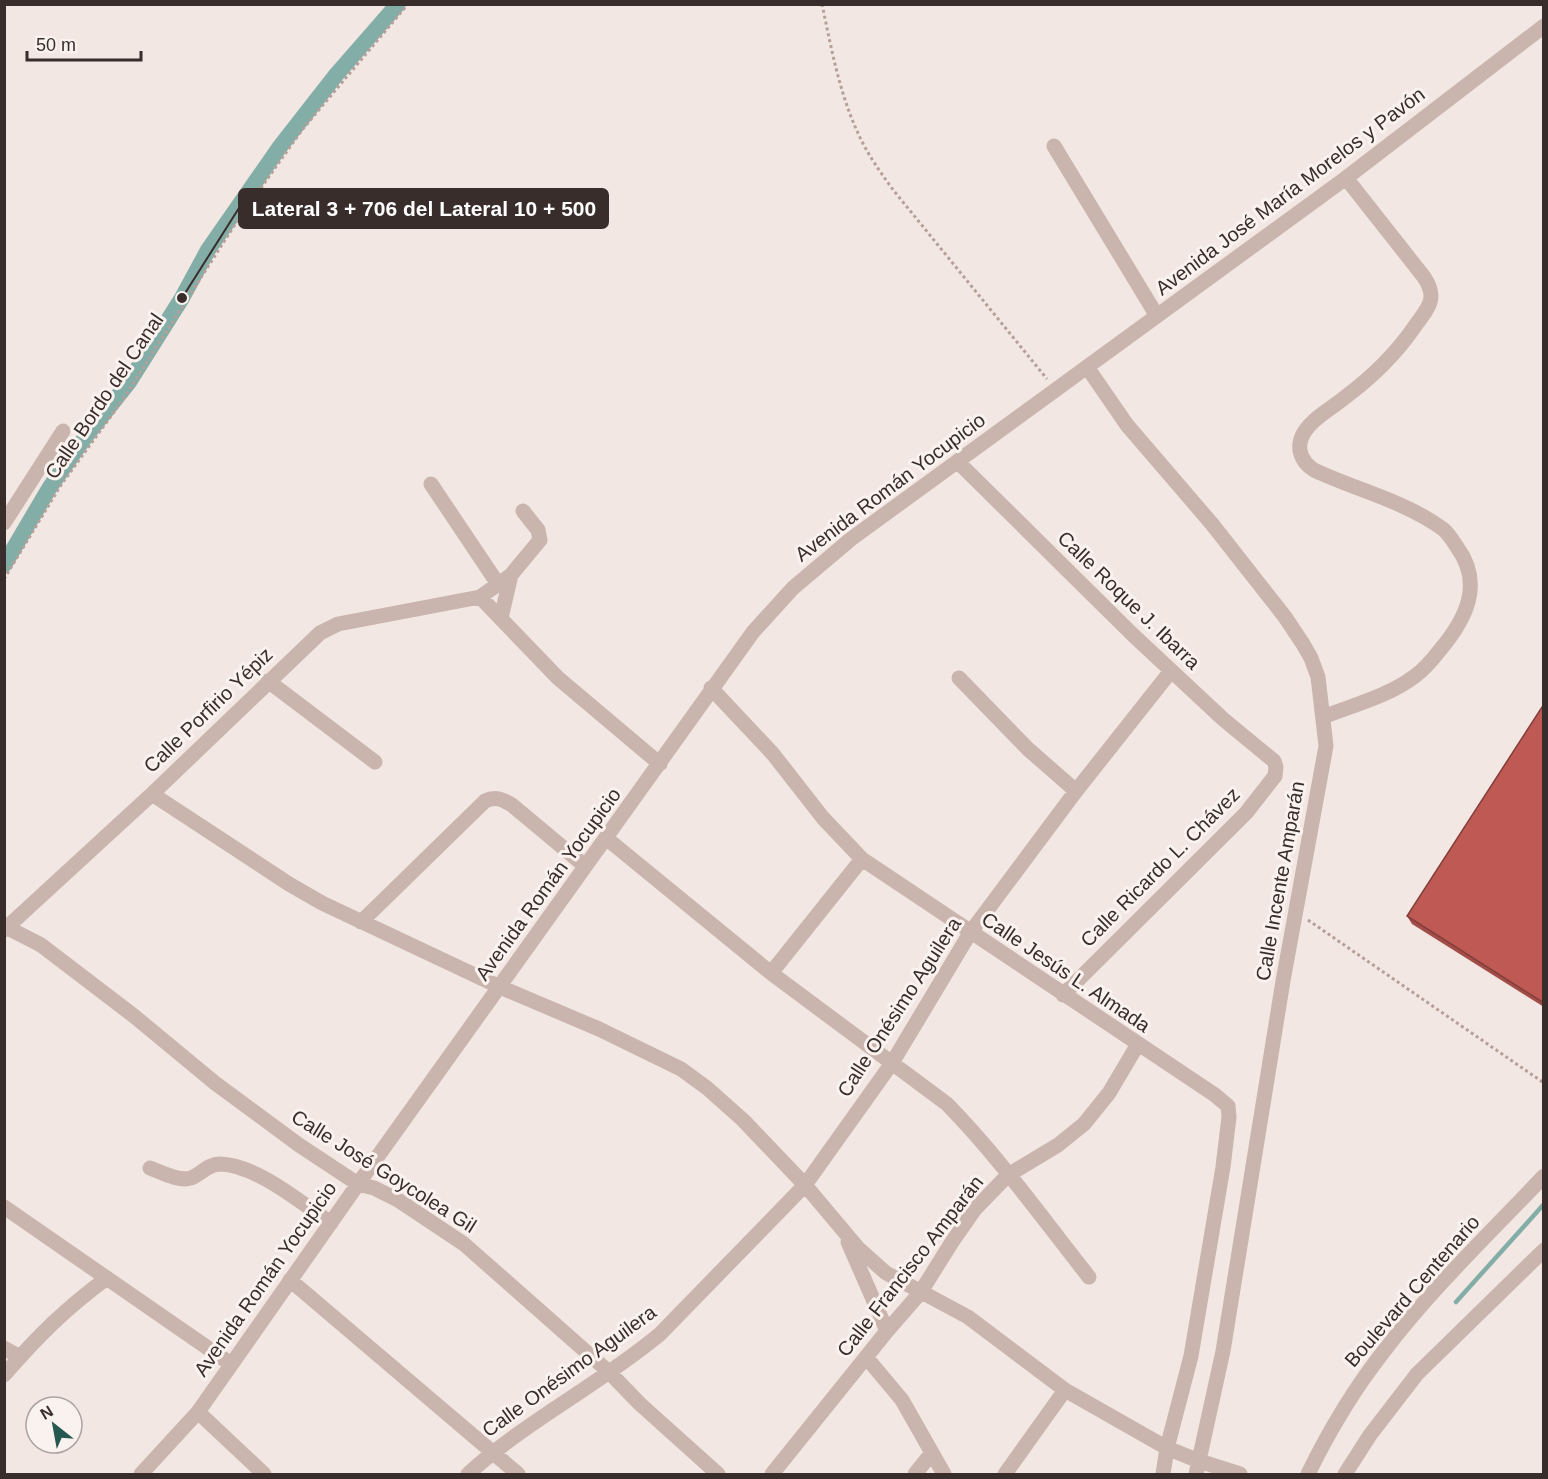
<svg xmlns="http://www.w3.org/2000/svg" width="1548" height="1479" font-family="Arial,sans-serif">
<rect width="100%" height="100%" fill="#f2e7e2"/>
<g fill="none" stroke-linecap="round" stroke-linejoin="round">
<path stroke="#83aea7" stroke-width="4.5" d="M1456,1302L1544,1204"/>
<path stroke="#83aea7" stroke-width="16" d="M4,565L50,487L86,436L129,382L182,298L208,250L279,148L336,75L398,4"/>
<path stroke="#b69f98" stroke-width="3" stroke-dasharray="3 3" stroke-linecap="butt" d="M822,4C831,47 839,91 857,131C866,152 880,172 894,191L1047,379
M4,579L61,485L122,401L234,226L302,130L408,4
M1308,920L1544,1083"/>
<path stroke="#cab5ae" stroke-width="15" d="M1054,146L1157,316
M1087,367L1127,425L1212,524L1285,617L1303,644L1311,658L1318,677L1326,746L1283,981L1223,1351L1196,1474
M958,462L1132,634L1223,719L1274,761L1276,767L1275,776L1246,813L1063,995
M431,484L498,584
M4,523L63,431
M480,597L558,678L660,764
M501,618L511,575
M959,678L1028,749L1076,791
M268,681L375,762
M711,688L773,754L823,818L862,859L1215,1095L1228,1106L1229,1117L1223,1167L1191,1356L1167,1448L1163,1474
M1323,717C1353,705 1389,696 1415,676C1425,669 1433,659 1440,650C1466,619 1484,584 1457,547C1453,541 1449,534 1443,529C1405,501 1356,490 1314,470C1300,461 1295,446 1305,431C1314,417 1331,409 1344,398C1371,378 1396,354 1415,326C1429,307 1438,298 1424,277L1346,178
M152,794L289,884L322,903L500,987L599,1029L681,1069L707,1088L743,1120L805,1185L858,1248L886,1273L968,1317L1065,1390L1167,1448L1199,1461L1240,1474
M606,838L771,973L947,1104C999,1157 1043,1219 1089,1277
M361,922L485,801C495,796 502,799 512,805L585,866
M8,928L41,945L134,1016L215,1083L299,1145L358,1184L374,1188L398,1200L464,1244L609,1372L640,1404L718,1474
M4,930L152,794L320,633L338,624L480,597L511,575L540,540L538,530L523,511
M771,973L862,859
M150,1168C161,1172 179,1182 191,1178C201,1174 208,1164 220,1164C257,1165 301,1203 331,1223
M4,1207L231,1364
M848,1242L887,1331
M290,1280L518,1474
M4,1348L20,1357
M866,1357L902,1400L944,1474
M4,1375C38,1336 65,1309 107,1278
M198,1412L264,1474
M141,1474L198,1412L358,1184L753,632L793,588L851,539L1346,178L1544,26
M468,1474C526,1421 599,1385 660,1334L805,1185L892,1063L970,933L1076,791L1171,671
M772,1474L887,1331L920,1293L952,1242L975,1209L1008,1175L1058,1145L1084,1124L1109,1093L1138,1044
M915,1474L931,1454
M1005,1474L1065,1390
M1308,1474C1329,1431 1354,1389 1384,1351C1432,1288 1490,1233 1544,1176
M1345,1474L1370,1435L1417,1374L1544,1250"/>
</g>
<path fill="#a34d48" d="M1544,704V1007L1412,924L1407,916Z"/>
<path fill="#be5954" stroke="#853e3b" stroke-width="1.5" d="M1544,704V1003L1407,916Z"/>
<g text-anchor="middle" dominant-baseline="central" stroke-width="6" stroke-linejoin="round" paint-order="stroke">
<g font-size="20" fill="#392d2c" stroke="#faf2ee">
<text transform="translate(1290 191) rotate(-37)">Avenida José María Morelos y Pavón</text>
<text transform="translate(104 396) rotate(-56)">Calle Bordo del Canal</text>
<text transform="translate(890 487) rotate(-37)">Avenida Román Yocupicio</text>
<text transform="translate(1129 600) rotate(44)">Calle Roque J. Ibarra</text>
<text transform="translate(208 710) rotate(-44)">Calle Porfirio Yépiz</text>
<text transform="translate(1160 867) rotate(-45)">Calle Ricardo L. Chávez</text>
<text transform="translate(1280 881) rotate(-80)">Calle Incente Amparán</text>
<text transform="translate(548 884) rotate(-54)">Avenida Román Yocupicio</text>
<text transform="translate(1066 972) rotate(34)">Calle Jesús L. Almada</text>
<text transform="translate(899 1007) rotate(-57)">Calle Onésimo Aguilera</text>
<text transform="translate(384 1171) rotate(32)">Calle José Goycolea Gil</text>
<text transform="translate(910 1266) rotate(-52)">Calle Francisco Amparán</text>
<text transform="translate(265 1279) rotate(-55)">Avenida Román Yocupicio</text>
<text transform="translate(1412 1291) rotate(-49)">Boulevard Centenario</text>
<text transform="translate(569 1371) rotate(-36)">Calle Onésimo Aguilera</text>
</g>
</g>
<path fill="none" stroke="#392d2c" stroke-width="2" d="M182 298L239 208"/>
<circle fill="#392d2c" stroke="#faf2ee" stroke-width="2" cx="182" cy="298" r="6"/>
<rect fill="#392d2c" stroke="#392d2c" stroke-width="2" x="239" y="189" width="369" height="39" rx="6"/>
<g font-size="21" text-anchor="middle" font-weight="bold" fill="#fff">
<text x="424" y="216">Lateral 3 + 706 del Lateral 10 + 500</text>
</g>
<rect width="1548" height="1479" fill="none" stroke="#392d2c" stroke-width="12"/>
<g transform="translate(54 1425) rotate(329)"><circle r="28" fill="#faf2ee" stroke="#ada3a0" stroke-width="1.5"/>
<path d="M0-4.5L10 22L0 15L-10 22Z" fill="#245851"/>
<text y="-9" font-size="16" font-weight="bold" text-anchor="middle" fill="#392d2c">N</text>
</g>
<path d="M27 51v9h114v-9" fill="none" stroke="#392d2c" stroke-width="3"/>
<text x="36" y="51" font-size="18" fill="#392d2c" stroke="#faf2ee" stroke-width="4.5" paint-order="stroke">50 m</text>
</svg>
